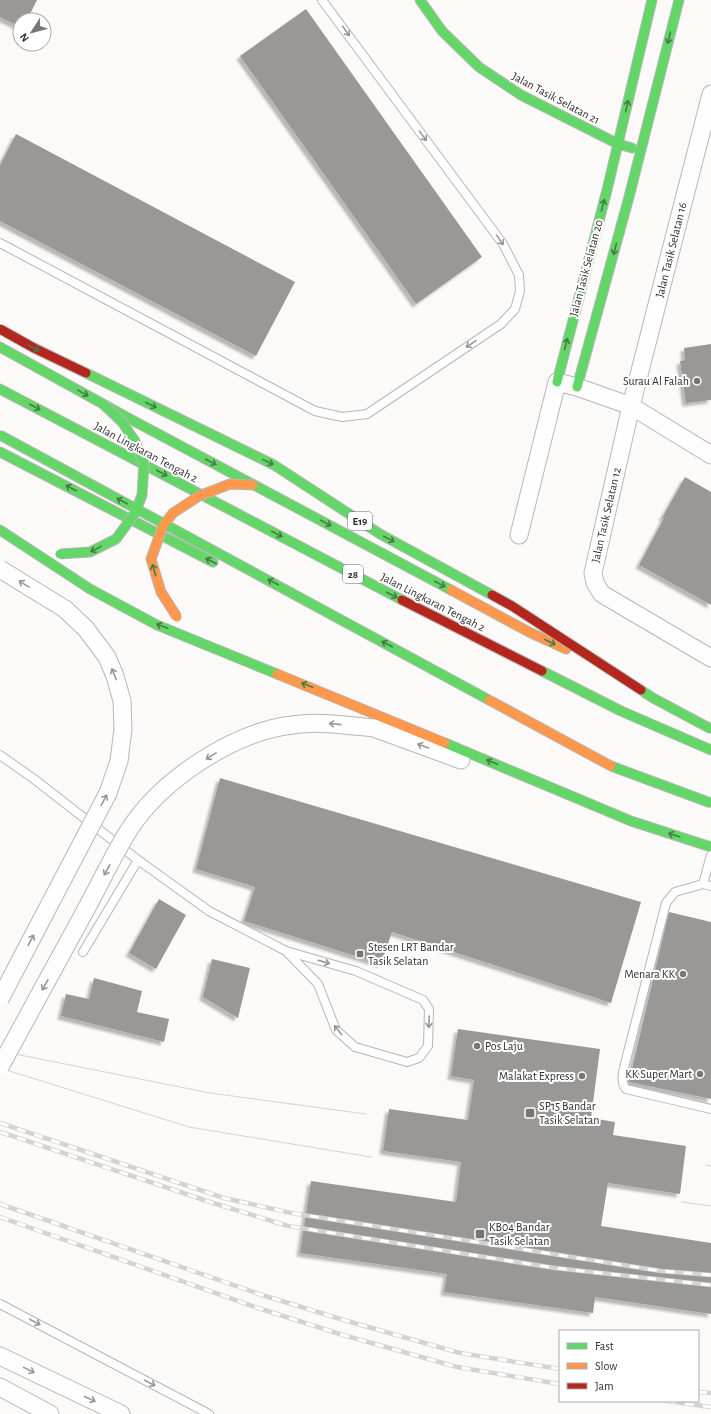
<svg xmlns="http://www.w3.org/2000/svg" width="711" height="1414" font-family="'Alegreya Sans',sans-serif">
<defs>
<filter id="shadow"><feDropShadow dx="-3.5" dy="3.5" stdDeviation="1" flood-color="#0004"/></filter>
</defs>
<rect width="100%" height="100%" fill="#fcfaf8"/>
<path fill="#9a9896" filter="url(#shadow)" d="M0,0H37L27,20H20V27L0,17Z
M306,9L482,257L416,304L240,56Z
M16,134L295,282L256,356L0,221V165Z
M711,344V400L686,403L680,361L685,360L684,348Z
M685,477L711,492V605L639,565L664,518H662Z
M220,778L641,902L611,1003L392,932L381,964L244,921L255,887L196,869Z
M159,899L186,915L156,969L129,953Z
M669,912L711,922V1099L629,1082Z
M212,959L250,968L238,1018L203,997Z
M94,978L142,991L137,1012L169,1019L164,1042L61,1016L66,994L89,999Z
M458,1029L600,1049L591,1118L615,1122L613,1135L686,1146L680,1194L608,1183L601,1226L711,1243V1314L595,1297L593,1313L444,1292L447,1274L300,1253L311,1181L456,1202L461,1162L383,1151L389,1109L468,1120L474,1080L451,1076Z"/>
<g fill="none" stroke-linecap="round" stroke-linejoin="round">
<defs>
<path id="lane" d="M0,243L315,411L342,417L367,414L501,324L515,309L520,291L519,275L503,244L322,0
M0,755L34,779L138,860L209,911L286,951L356,971L423,1000L429,1009L428,1046L419,1058L407,1062L355,1047L336,1030L318,984L286,951
M703,884L711,855
M711,886L703,884L675,892L666,903L625,1064C623,1072 620,1082 626,1089L711,1109
M83,952L138,860
M0,1304L209,1414"/>
<path id="street" d="M711,94L631,406L593,573L595,583L602,594L711,658
M519,535L557,382L577,387L631,406L711,455
M374,728L461,760
M0,1356L121,1414
M0,1387L50,1414"/>
<path id="fast" d="M420,0L442,31L479,67L521,95L618,144L632,148
M0,347L132,420L451,590
M557,382L607,190L652,0
M577,387L629,197L679,0
M0,389L402,600
M0,452L213,562
M0,530L90,589L157,625L277,674
M542,671L621,711L711,750
M445,743L631,821L711,847"/>
<path id="slow" d="M451,590L531,633L566,649
M277,674L445,743"/>
<path id="jam" d="M402,600L542,671"/>
</defs>
<use href="#lane" stroke="#b8b7b5" stroke-width="10"/>
<use href="#street" stroke="#b8b7b5" stroke-width="19"/>
<use href="#fast" stroke="#b8b7b5" stroke-width="11"/>
<use href="#slow" stroke="#b8b7b5" stroke-width="11"/>
<use href="#jam" stroke="#b8b7b5" stroke-width="11"/>
<use href="#lane" stroke="#fffefe" stroke-width="8"/>
<use href="#street" stroke="#fffefe" stroke-width="17"/>
<use href="#fast" stroke="#63d668" stroke-width="9"/>
<use href="#slow" stroke="#ff974d" stroke-width="9"/>
<use href="#jam" stroke="#b3261e" stroke-width="9"/>
<path stroke="#d3d3d3" stroke-width="1" d="M0,1051L210,1093L366,1114
M0,1068L189,1127L371,1157
M706,1165L711,1166
M682,1202L711,1206"/>
<defs>
<path id="rail" d="M0,1123L224,1198L291,1213L661,1271L711,1275
M0,1132L213,1203L288,1226L555,1268L711,1285
M0,1204L262,1295L347,1321L460,1353L560,1369
M0,1217L258,1308L343,1335L457,1367L560,1384
M698,1392L711,1393
M667,1401L711,1407"/>
</defs>
<use href="#rail" stroke="#d3d3d3" stroke-width="4.5"/>
<use href="#rail" stroke="#fff" stroke-width="3" stroke-dasharray="9" stroke-linecap="butt"/>
<defs>
<path id="street-bridge" d="M0,569L65,609L86,629L107,657L115,676L122,701L123,729L119,761L108,793L0,999
M0,1067C28,1015 56,964 84,913C99,886 112,857 129,830C161,780 233,732 292,725C319,721 347,725 374,728"/>
<path id="fast-bridge" d="M86,373L274,465L380,534L492,595
M0,435L489,700
M60,554L90,552L116,539L135,513L142,495L144,464L135,441L122,422L103,404
M641,690L653,698L711,729
M611,766L711,803"/>
<path id="slow-bridge" d="M177,617L161,592L151,559L163,526L173,513L199,496L230,484L253,485
M489,700L611,766"/>
<path id="jam-bridge" d="M0,329L34,348L86,373
M492,595L512,606L641,690"/>
</defs>
<use href="#street-bridge" stroke="#b8b7b5" stroke-width="19" stroke-linecap="butt"/>
<use href="#fast-bridge" stroke="#b8b7b5" stroke-width="11" stroke-linecap="butt"/>
<use href="#slow-bridge" stroke="#b8b7b5" stroke-width="11" stroke-linecap="butt"/>
<use href="#jam-bridge" stroke="#b8b7b5" stroke-width="11" stroke-linecap="butt"/>
<use href="#street-bridge" stroke="#fffefe" stroke-width="17"/>
<use href="#fast-bridge" stroke="#63d668" stroke-width="9"/>
<use href="#slow-bridge" stroke="#ff974d" stroke-width="9"/>
<use href="#jam-bridge" stroke="#b3261e" stroke-width="9"/>
</g>
<defs><path id="oneway-shaft" d="M-6 0H5M1.5-3L5.5 0L1.5 3" fill="none" stroke-width="1.6" stroke-linecap="round" stroke-linejoin="round"/></defs>
<g stroke="#989696">
<use href="#oneway-shaft" transform="translate(346 31) rotate(54)"/>
<use href="#oneway-shaft" transform="translate(423 136) rotate(54)"/>
<use href="#oneway-shaft" transform="translate(500 240) rotate(55)"/>
<use href="#oneway-shaft" transform="translate(471 344) rotate(146)"/>
<use href="#oneway-shaft" transform="translate(24 584) rotate(-148)"/>
<use href="#oneway-shaft" transform="translate(114 674) rotate(-112)"/>
<use href="#oneway-shaft" transform="translate(335 724) rotate(-174)"/>
<use href="#oneway-shaft" transform="translate(423 746) rotate(-160)"/>
<use href="#oneway-shaft" transform="translate(211 756) rotate(148)"/>
<use href="#oneway-shaft" transform="translate(104 800) rotate(-62)"/>
<use href="#oneway-shaft" transform="translate(107 870) rotate(119)"/>
<use href="#oneway-shaft" transform="translate(31 940) rotate(-62)"/>
<use href="#oneway-shaft" transform="translate(324 962) rotate(16)"/>
<use href="#oneway-shaft" transform="translate(45 985) rotate(119)"/>
<use href="#oneway-shaft" transform="translate(429 1022) rotate(92)"/>
<use href="#oneway-shaft" transform="translate(338 1030) rotate(-128)"/>
<use href="#oneway-shaft" transform="translate(35 1322) rotate(28)"/>
<use href="#oneway-shaft" transform="translate(29 1370) rotate(26)"/>
<use href="#oneway-shaft" transform="translate(150 1383) rotate(28)"/>
<use href="#oneway-shaft" transform="translate(90 1399) rotate(25)"/>
</g>
<g stroke="#487a48">
<use href="#oneway-shaft" transform="translate(669 38) rotate(104)"/>
<use href="#oneway-shaft" transform="translate(627 106) rotate(-77)"/>
<use href="#oneway-shaft" transform="translate(603 205) rotate(-75)"/>
<use href="#oneway-shaft" transform="translate(615 249) rotate(105)"/>
<use href="#oneway-shaft" transform="translate(566 344) rotate(-75)"/>
<use href="#oneway-shaft" transform="translate(34 348) rotate(28)"/>
<use href="#oneway-shaft" transform="translate(83 393) rotate(29)"/>
<use href="#oneway-shaft" transform="translate(151 405) rotate(26)"/>
<use href="#oneway-shaft" transform="translate(35 407) rotate(28)"/>
<use href="#oneway-shaft" transform="translate(211 462) rotate(28)"/>
<use href="#oneway-shaft" transform="translate(268 462) rotate(26)"/>
<use href="#oneway-shaft" transform="translate(162 473) rotate(28)"/>
<use href="#oneway-shaft" transform="translate(71 488) rotate(-153)"/>
<use href="#oneway-shaft" transform="translate(122 501) rotate(-152)"/>
<use href="#oneway-shaft" transform="translate(326 523) rotate(28)"/>
<use href="#oneway-shaft" transform="translate(277 534) rotate(28)"/>
<use href="#oneway-shaft" transform="translate(389 539) rotate(28)"/>
<use href="#oneway-shaft" transform="translate(96 549) rotate(154)"/>
<use href="#oneway-shaft" transform="translate(211 561) rotate(-153)"/>
<use href="#oneway-shaft" transform="translate(154 570) rotate(-106)"/>
<use href="#oneway-shaft" transform="translate(273 582) rotate(-152)"/>
<use href="#oneway-shaft" transform="translate(440 584) rotate(28)"/>
<use href="#oneway-shaft" transform="translate(392 595) rotate(28)"/>
<use href="#oneway-shaft" transform="translate(162 626) rotate(-158)"/>
<use href="#oneway-shaft" transform="translate(550 642) rotate(26)"/>
<use href="#oneway-shaft" transform="translate(387 644) rotate(-152)"/>
<use href="#oneway-shaft" transform="translate(307 685) rotate(-158)"/>
<use href="#oneway-shaft" transform="translate(492 762) rotate(-157)"/>
<use href="#oneway-shaft" transform="translate(674 835) rotate(-162)"/>
</g>
<g fill="#787675" stroke="#fff" stroke-width="1.5">
<circle cx="697" cy="381" r="4"/>
<rect x="356" y="950" width="8" height="8" rx="2"/>
<circle cx="683" cy="974" r="4"/>
<circle cx="477" cy="1046" r="4"/>
<circle cx="700" cy="1074" r="4"/>
<circle cx="582" cy="1076" r="4"/>
<rect x="525" y="1108" width="10" height="10" rx="2"/>
<rect x="475" y="1229" width="10" height="10" rx="2"/>
</g>
<g text-anchor="middle" dominant-baseline="central" stroke-width="4" stroke-linejoin="round" paint-order="stroke">
<g fill="#fff" stroke="#6f6d6d" stroke-width="1">
<rect x="348" y="512" width="24" height="18" rx="3"/>
<rect x="343" y="565" width="20" height="18" rx="3"/>
</g>
<g font-size="11" font-weight="bold" fill="#312f2e">
<text x="360" y="521">E19</text>
<text x="353" y="574">28</text>
</g>
<g font-size="12" fill="#312f2e" stroke="#fff">
<text transform="translate(556 98) rotate(28)">Jalan Tasik Selatan 21</text>
<text transform="translate(671 250) rotate(-76)">Jalan Tasik Selatan 16</text>
<text transform="translate(586 268) rotate(-75)">Jalan Tasik Selatan 20</text>
<text transform="translate(146 452) rotate(28)">Jalan Lingkaran Tengah 2</text>
<text transform="translate(606 515) rotate(-77)">Jalan Tasik Selatan 12</text>
<text transform="translate(433 602) rotate(27)">Jalan Lingkaran Tengah 2</text>
</g>
<g font-size="12" fill="#312f2e" stroke="#fff" text-anchor="end">
<text x="689" y="381">Surau Al Falah</text>
<text x="368" y="947" text-anchor="start">Stesen LRT Bandar<tspan x="368" dy="14">Tasik Selatan</tspan></text>
<text x="675" y="974">Menara KK</text>
<text x="485" y="1046" text-anchor="start">Pos Laju</text>
<text x="692" y="1074">KK Super Mart</text>
<text x="574" y="1076">Malakat Express</text>
<text x="539" y="1106" text-anchor="start">SP15 Bandar<tspan x="539" dy="14">Tasik Selatan</tspan></text>
<text x="489" y="1227" text-anchor="start">KB04 Bandar<tspan x="489" dy="14">Tasik Selatan</tspan></text>
</g>
</g>
<rect x="559" y="1330" width="140" height="72" fill="#ffffff" stroke="#adacab"/>
<rect x="567" y="1343" width="20" height="6" fill="#63d668" stroke="#adacab"/>
<text x="595" y="1350" font-size="12" fill="#312f2e">Fast</text>
<rect x="567" y="1363" width="20" height="6" fill="#ff974d" stroke="#adacab"/>
<text x="595" y="1370" font-size="12" fill="#312f2e">Slow</text>
<rect x="567" y="1383" width="20" height="6" fill="#b3261e" stroke="#adacab"/>
<text x="595" y="1390" font-size="12" fill="#312f2e">Jam</text>
<g transform="translate(32 32) rotate(234)"><circle r="19" fill="#ffffff" stroke="#adacab"/>
<path d="M0-3L7 15L0 10L-7 15Z" fill="#787675"/>
<text y="-6" font-size="11" font-weight="bold" text-anchor="middle" fill="#312f2e">N</text>
</g>
</svg>
